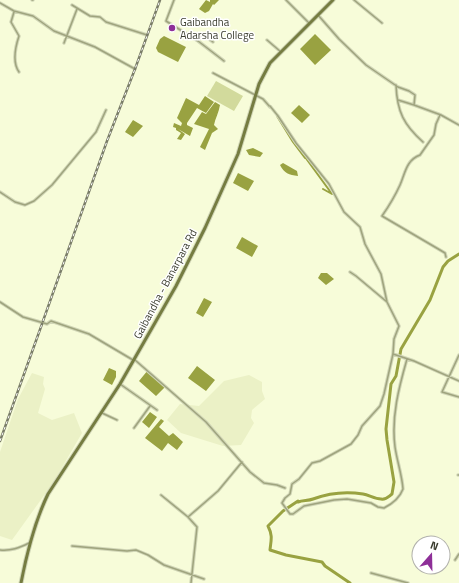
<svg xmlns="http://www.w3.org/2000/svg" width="459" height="583" font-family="'Titillium Web',sans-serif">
<rect width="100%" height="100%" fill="#f7fcd9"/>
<path fill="#ebf1c6" d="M32,373L44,377L43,384L45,389L38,413L52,420L74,413L82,433L53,483L12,540L0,536V452L18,399Z
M249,375L262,382V391L265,399L252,410L251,418L254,423L241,445L223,446L181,433L167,420L180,404L199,406L224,381Z"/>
<path fill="#d2da9c" d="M216,81L243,96L234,111L207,96Z"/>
<path fill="#99a241" d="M206,0L210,2V0H219L214,5L213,4L209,11L205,13L199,9Z
M315,34L331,50L315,65L300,49Z
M164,36L186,47L178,62L158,52L156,48L160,39Z
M205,96L214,102L206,113L197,108L187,123V125L193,128L190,136L178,129L185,134L181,140L177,139L181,133L176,130V128L173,127L174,123L181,126L182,123L177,118L186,98L199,105Z
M215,102L220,105C219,112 215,119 214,125L218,129L212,133L205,150L200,147L209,129L194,124L202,112L206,114Z
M299,105L310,115L302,123L291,113Z
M133,120L143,126L133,137L125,132Z
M253,148L263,153L260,157L249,155L246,150Z
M283,163L297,171L298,176C289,175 284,173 280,165Z
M238,173L254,181L248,191L233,183Z
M242,237L258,246L252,257L236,248Z
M321,273H327L334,279L326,285L318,278Z
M204,298L212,302L203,317L196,313Z
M197,366L215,380L206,391L188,378Z
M109,368L116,371V377L112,385L103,380Z
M148,370L166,386L156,396L139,381Z
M150,412L157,417L149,428L142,422Z
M161,419L164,421L159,427L169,436L173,433L183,442L177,450L168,443L162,451L145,438Z"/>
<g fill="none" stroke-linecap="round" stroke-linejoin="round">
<path stroke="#99a241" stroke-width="2" d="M277,116L293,142L305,158
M305,157L332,194L323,189"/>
<path stroke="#99a241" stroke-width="3" d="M350,583L325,566L322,562L286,555L270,550C271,540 273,536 268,526L283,511L298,501V502C303,500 308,501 313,499C329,493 345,491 363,494C369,495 375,499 381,499C386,500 388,497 392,494L394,482L387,440L386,429L391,384L396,376L401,349L430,300L443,267L448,261L459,254"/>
<defs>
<path id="street" d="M32,0H33
M174,0L166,21L198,41L224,61
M286,0L309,23
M354,0L382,23
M0,3L14,11L33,16L54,31L95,47L135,69
M72,5L90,16L100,17L106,22L147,35
M14,12L11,22L19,36C15,48 12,62 19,72
M318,15L339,39L366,65L398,87L409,91L415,95L414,105L441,115L459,125
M267,40L281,52
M198,41L202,34L213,42
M64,43L77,9
M213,73L263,99L270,107
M396,85C397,112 404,125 423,142
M398,100L414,105
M440,115L436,124L434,135L420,155C406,160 405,174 400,185C395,196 389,206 382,216L440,250L445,253L446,257
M278,116L296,143L329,184L344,212L360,227L365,244L381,274L387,302L399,326L394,339L393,354L384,394L380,406L362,426L358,435L351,444L320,461L312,463L299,479L292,484L290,494L285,498L282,503L290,514H293L304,506L334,500L347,499L371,503L378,507L384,508C392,504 400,497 403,489C402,475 397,461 395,447C391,417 399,387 407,359
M0,192L15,202L25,205L34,201L52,185L96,132L106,110
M350,272L356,276L387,302
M0,302L23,317L47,324L51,321L89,334L133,360
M393,354L414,361L459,381
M459,355L442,392L459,397
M135,360L206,422L250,472L264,483L277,485L285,488
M120,384L157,410
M102,413L117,420
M134,428L150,406
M458,475H459
M161,495L188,517
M72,546L127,551L136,550L148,555L164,565L204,579
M0,550C11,551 19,548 29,543
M455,560L459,554
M371,573L408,583
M191,583L197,527L188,517L218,491L242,462"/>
<path id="secondary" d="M21,583C27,552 34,523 48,494L120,384L176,286L205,228L238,154L259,84L270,63L333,0"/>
</defs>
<use href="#street" stroke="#d1d6b7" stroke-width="3.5"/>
<use href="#secondary" stroke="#d1d6b7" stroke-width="5"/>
<use href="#street" stroke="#9fa47e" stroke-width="1.5"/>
<use href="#secondary" stroke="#757c41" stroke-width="3"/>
<defs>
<path id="rail" d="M43,321L107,141L135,69L160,0
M0,441L42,324"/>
</defs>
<use href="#rail" stroke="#797c67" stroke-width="2.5"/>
<use href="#rail" stroke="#fff" stroke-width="1" stroke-dasharray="3" stroke-linecap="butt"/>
<defs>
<path id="street-bridge" d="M270,106L278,116"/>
</defs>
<use href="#street-bridge" stroke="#d1d6b7" stroke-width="3.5" stroke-linecap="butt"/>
<use href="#street-bridge" stroke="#9fa47e" stroke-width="1.5"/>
</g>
<circle fill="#8e2f98" stroke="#fff" stroke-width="1.5" cx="172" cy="28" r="4"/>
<g text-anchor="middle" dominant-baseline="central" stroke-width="3" stroke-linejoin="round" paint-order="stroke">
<g font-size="11" fill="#3b3d2f" stroke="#fff" text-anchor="start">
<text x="180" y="22">Gaibandha<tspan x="180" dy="13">Adarsha College</tspan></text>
</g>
<g font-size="11" fill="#3b3d2f" stroke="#fff">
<text transform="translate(165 284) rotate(-62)">Gaibandha - Banarpara Rd</text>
</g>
</g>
<g transform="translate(431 555) rotate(20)"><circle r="19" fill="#ffffff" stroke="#b1b1ac"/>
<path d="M0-3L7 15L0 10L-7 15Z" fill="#8e2f98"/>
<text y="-6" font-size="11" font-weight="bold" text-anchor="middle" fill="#3b3d2f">N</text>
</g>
</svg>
